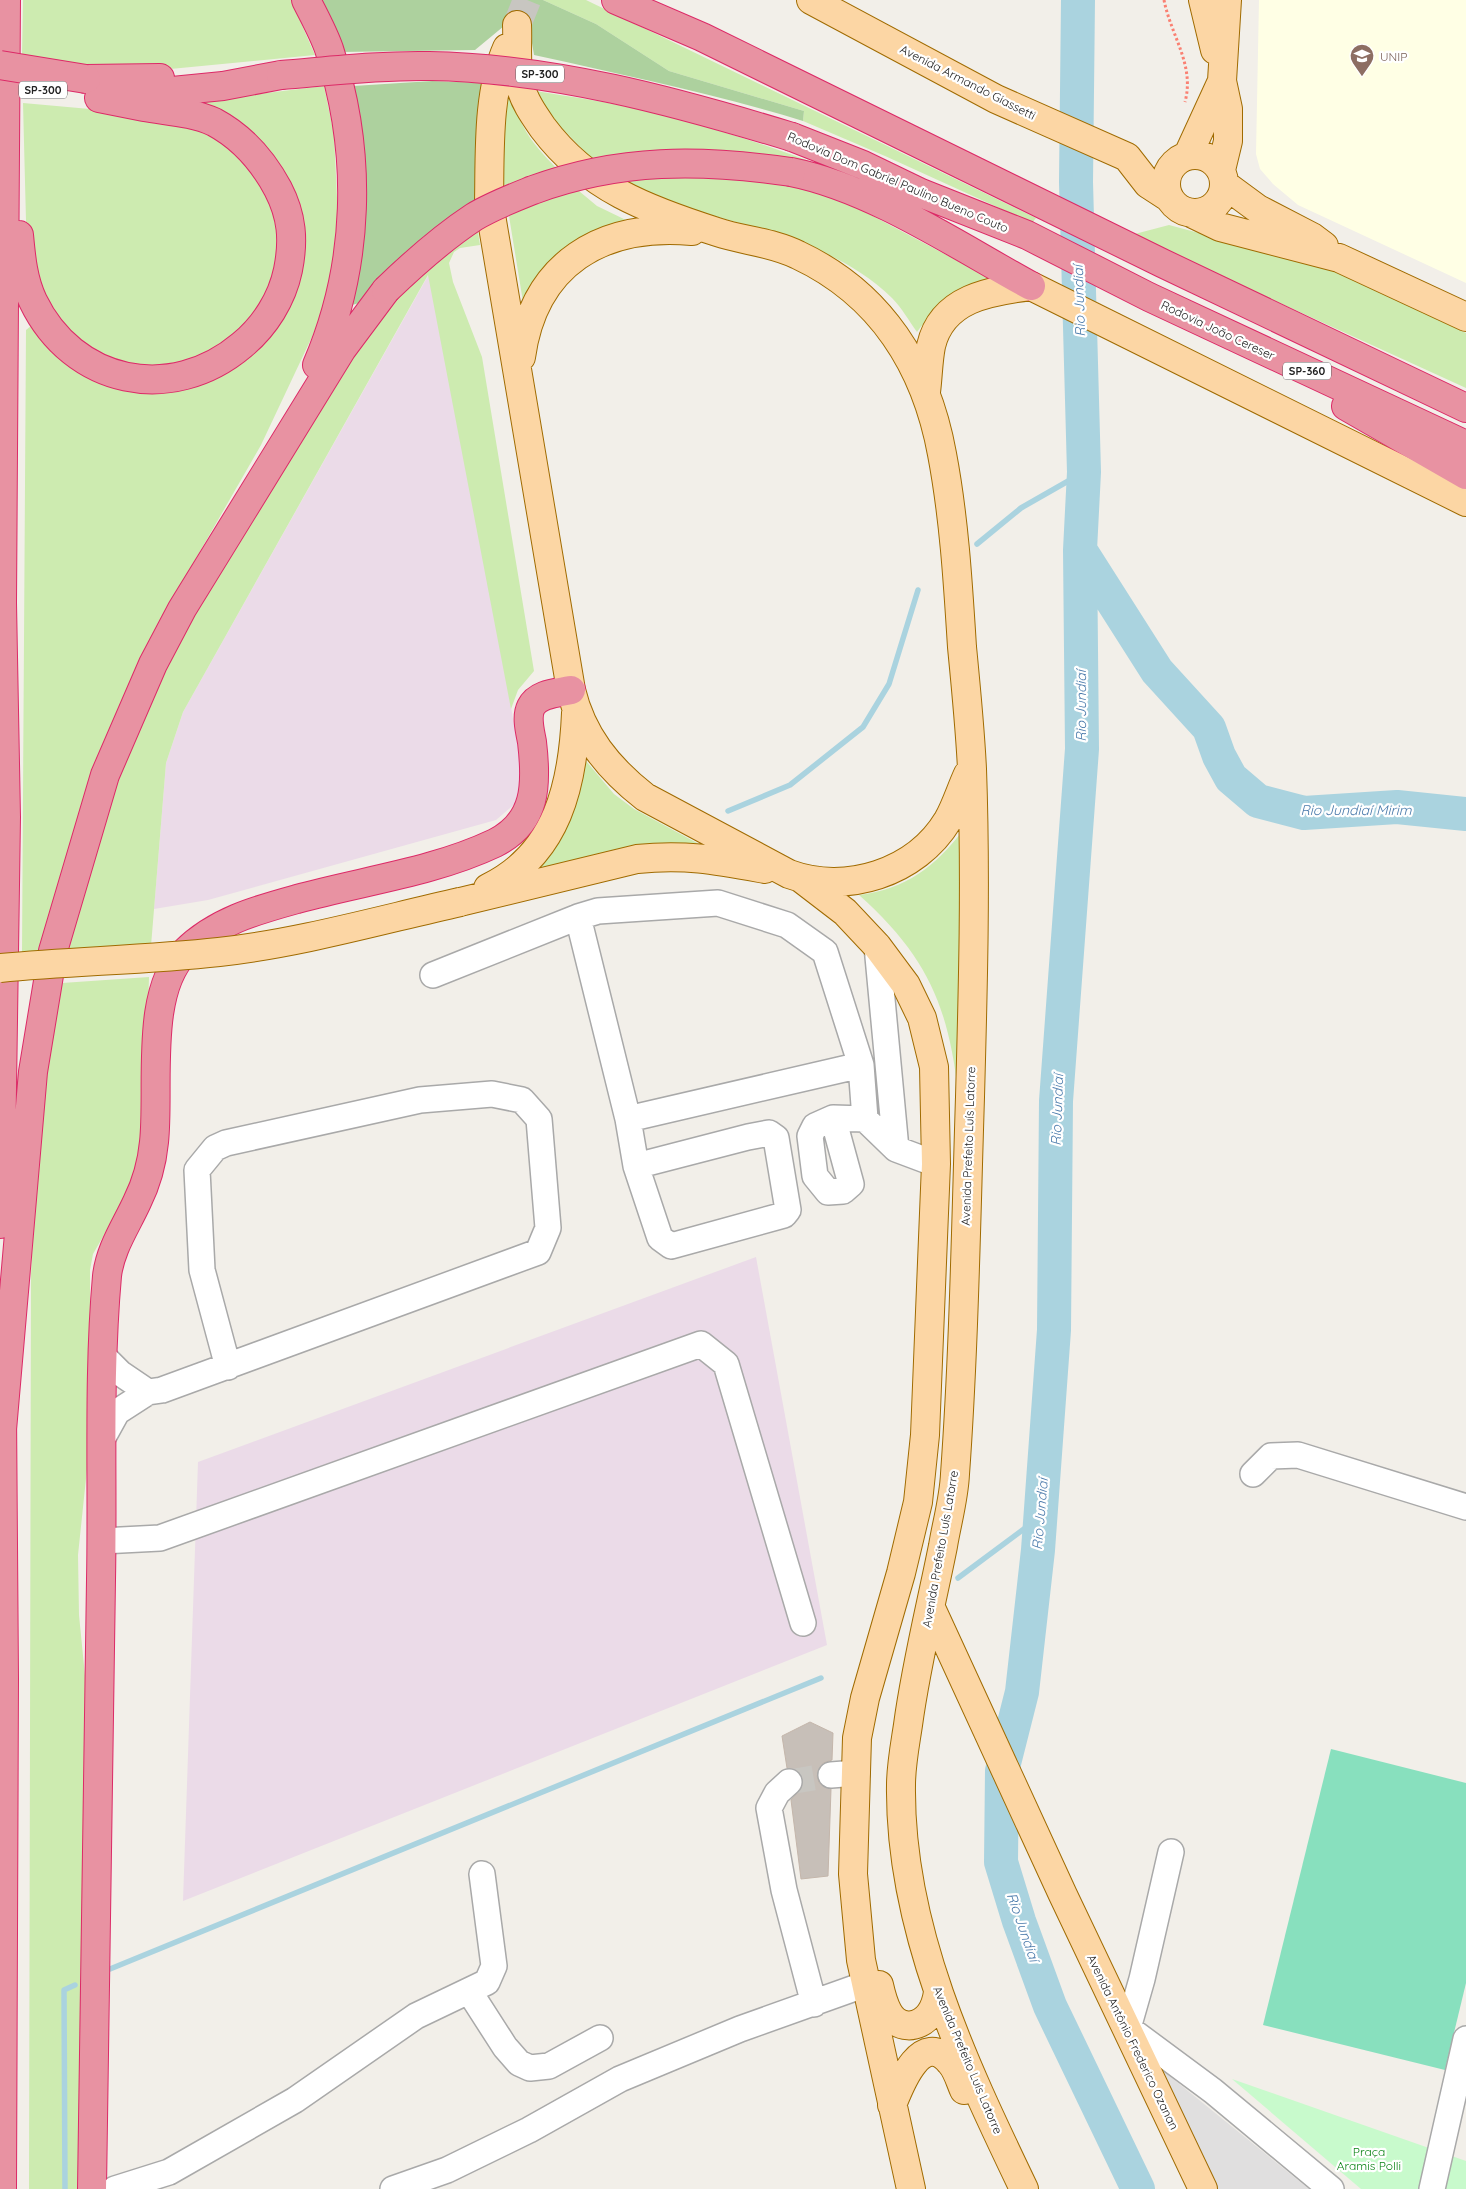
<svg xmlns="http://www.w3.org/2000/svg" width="1466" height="2189" font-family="Quicksand,sans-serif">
<rect width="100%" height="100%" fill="#f2efe9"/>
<path fill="#e0dfdf" d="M1151,2061L1309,2189H1206Z"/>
<path fill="#ebdbe8" d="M429,274L505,672L523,777L516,803L496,820L208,900L154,909L166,763L183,712Z
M756,1257L827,1645L183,1901L198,1462Z"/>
<path fill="#ffffe5" d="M1259,0H1466V283L1298,205L1273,184L1260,169L1256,154Z"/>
<path fill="#cdebb0" d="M23,0H291L315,55L160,70L104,69L22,56Z
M543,0H586L1036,218L1032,223L885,156L803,121L804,111L669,71L596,24Z
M324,86L334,134L338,219L334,262L319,322L261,445L160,621L138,668L79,817L41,951L22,952L26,330L31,326L48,347L65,362L118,387L266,334L296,199C277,147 248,125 199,101Z
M505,87C514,99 516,112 523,126C531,142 544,155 557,169L503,187Z
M536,91C572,97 608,102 642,110C704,125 763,143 822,166L651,152L592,159L552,118Z
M23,103L179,117L243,152L280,216L278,275L255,318L201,364L124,372L59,332L27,260Z
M654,174L796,182L854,206L990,278C960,291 937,305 917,332C909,321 902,308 892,298C828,236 740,229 661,198C645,192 631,184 616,177Z
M573,186L597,206L626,220L595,232L525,314L508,210Z
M1169,225L1327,267L1466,333V388L1131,235Z
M477,226L480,245L460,248L454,252L449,263L453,282L482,357L534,671L518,690L511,709L428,275L183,712L166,763L151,946L66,949L97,838L140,723L181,637L336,376L389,303Z
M586,761L614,794L634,809L699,844V849L518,882L574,806Z
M964,829L958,1092C948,1004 926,955 859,895C906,889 935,867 964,829Z
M149,977L144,1145L135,1181L93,1254L90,1270V1406L87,1469L78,1555L79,1615L86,1686L83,2189H29L31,1274L40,1103L62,983Z"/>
<path fill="#add19e" d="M322,0H543L596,24L669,71L804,111L803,121C715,94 624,75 534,55L530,31L504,26L475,50L341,52Z
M432,81L485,83L476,203L423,237L390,267L363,302L352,305L348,295L353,86Z"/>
<path fill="#c8facc" d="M1232,2079L1466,2161V2189H1361Z"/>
<path fill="#88e0be" d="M1331,1749L1466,1783V1983L1445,2070L1263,2025Z"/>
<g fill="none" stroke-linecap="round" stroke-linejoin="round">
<path stroke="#aad3df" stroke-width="5.5" d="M977,544L1021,508L1084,472
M728,811L790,785L863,727L889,684L918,590
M958,1578L1040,1517
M110,1969L821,1678
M65,2189L64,1990L75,1985"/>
<path stroke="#aad3df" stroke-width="34" d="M1078,0L1076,182L1084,472L1080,550L1082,749L1056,1101L1054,1330L1038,1550L1022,1692L1002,1771L1001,1862L1019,1921L1050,2006L1138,2189
M1080,550L1157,671L1209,728L1219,756L1231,778L1258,801L1304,813L1397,807L1466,814"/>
</g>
<path fill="#c7bfb8" stroke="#c4b6ab" d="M810,1722L833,1733L832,1760L823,1763L817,1776L819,1783L831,1789L828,1876L801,1879L791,1800L802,1787L803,1779L799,1772L787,1768L782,1736Z"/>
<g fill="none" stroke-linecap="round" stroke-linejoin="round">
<path stroke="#c8c6c1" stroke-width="25" stroke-dasharray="25 12" stroke-linecap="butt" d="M789,1782L831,1775"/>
<path stroke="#c8c6c1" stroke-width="28" stroke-dasharray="28 14" stroke-linecap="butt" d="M517,25L527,0"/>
<defs>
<path id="minor" d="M877,946L896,1149
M433,975L578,917
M833,1118L851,1184L843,1191L828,1192L815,1176L810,1136L815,1126L833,1118L865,1119
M628,1119L861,1065
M636,1166L748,1137L769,1133L776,1138L788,1210L784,1215L671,1246L660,1238L636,1166L628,1119L578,917L598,911L718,903L787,925L825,952L861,1065L865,1119L896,1149L936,1164
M102,1355L120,1373L148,1392
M101,1441L117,1412L148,1392L162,1390L538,1252L548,1228L539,1119L522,1100L492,1094L420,1100L226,1143L215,1148L197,1170L202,1270L228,1367
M1253,1474L1271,1456L1298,1455L1466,1507
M102,1541L160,1538L701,1344L726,1364L803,1623
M831,1775L857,1773
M789,1782L777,1793L769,1808L784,1890L814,2004
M1171,1852L1142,1979L1128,2028L1213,2091L1331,2189
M469,1991L505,2047L519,2063L530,2068L549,2066L600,2038
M115,2189L169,2172L295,2100L416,2016L487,1982L494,1966L482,1874
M393,2189L447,2170L529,2130L620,2079L740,2029L866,1984
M1432,2189L1466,2039"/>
<path id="major" d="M811,0L996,99L1127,157L1148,184L1168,197
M1203,0L1215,50
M517,25C518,44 515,67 520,85C524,101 534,115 543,128C588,188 648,210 717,232C744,241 772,242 798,255C881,294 926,366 942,454C954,517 958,583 962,647C966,688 970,728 972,769C976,878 973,988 970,1097C966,1223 964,1349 955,1474C954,1498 947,1522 943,1546C931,1606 916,1665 908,1725C905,1745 901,1765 901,1785C899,1928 964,2064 1024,2189
M507,48C487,93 490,154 489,203L571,690C582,736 608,768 645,797L789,874C846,895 916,873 948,820C956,806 961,789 968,774
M1166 184a29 29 0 1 1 58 0a29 29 0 1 1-58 0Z
M1188,155L1222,81
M1221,170L1228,141V109L1222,81L1227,0
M1224,184L1258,209L1312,237L1324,246
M1193,214L1220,227L1339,258L1466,317
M521,357C534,263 602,223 692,231
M926,392C928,377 928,361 931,346C942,298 990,291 1031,286L1466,502
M802,879L845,912L877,946L906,985L922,1018L934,1067L936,1164L925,1435L918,1502L901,1573L865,1698L857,1738L853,1874L861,1960L911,2189
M488,888C558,854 573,784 576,713
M460,902L637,859C686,854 716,860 765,869
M931,1608L1063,1895L1203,2189
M879,1985C881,1994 883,2003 888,2012C897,2029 918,2030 930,2014C935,2007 937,1999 938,1992
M892,2105C900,2085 921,2029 950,2062C957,2069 960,2081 964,2090"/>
<path id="highway" d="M306,0C314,16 323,32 329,49C363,153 360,265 317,365
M616,0L702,37L1162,263L1466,408
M86,79L160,78
M132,95L223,86L281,75
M792,137L863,165L921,193L1027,235L1149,297L1466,445
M791,172C872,188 958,246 1031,286
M19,235C21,257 23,280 33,301C73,384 171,405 242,345C265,326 282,299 288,270C294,240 292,216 278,189C263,161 242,137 214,122C193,112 166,111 144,107C129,104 114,101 99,98
M1346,406L1466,475
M0,1224L6,817L2,603L6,0
M2,1411L4,1679L2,2189
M2,1430L33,1072L53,951L105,775L153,664L182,609L342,349L386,290
M92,2189C95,1986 98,1783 101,1580C103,1479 98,1377 107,1276C110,1249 126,1226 137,1202C147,1182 152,1163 154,1142C160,1088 144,993 185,952C216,921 257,910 297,899C362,881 434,872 495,843C537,822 537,784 532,742C530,731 526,717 531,707C538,693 558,693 571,690"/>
</defs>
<use href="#minor" stroke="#a9a9a9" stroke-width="28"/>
<use href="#major" stroke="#a06b00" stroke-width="30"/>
<use href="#highway" stroke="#dc2a67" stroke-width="30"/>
<path stroke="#fa8072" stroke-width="3" stroke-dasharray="2.5 2.5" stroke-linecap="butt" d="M1164,0C1171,36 1195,65 1185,102"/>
<use href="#minor" stroke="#fff" stroke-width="25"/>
<use href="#major" stroke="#fcd6a4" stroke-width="28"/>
<use href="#highway" stroke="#e892a2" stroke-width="28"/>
<defs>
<path id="major-bridge" d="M0,968C73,961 146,960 219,952C300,943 380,920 460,902"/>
<path id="highway-bridge" d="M0,65L86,79
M281,75C330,71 380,65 429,66C553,68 674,101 792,137
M386,290C414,263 442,238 474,217C492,206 513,198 533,190C620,158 701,159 791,172"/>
</defs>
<use href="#major-bridge" stroke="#a06b00" stroke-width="30" stroke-linecap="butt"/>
<use href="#highway-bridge" stroke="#dc2a67" stroke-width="30" stroke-linecap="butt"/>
<use href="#major-bridge" stroke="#fcd6a4" stroke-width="28"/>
<use href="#highway-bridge" stroke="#e892a2" stroke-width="28"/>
</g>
<defs>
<symbol id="university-pin" viewBox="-11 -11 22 30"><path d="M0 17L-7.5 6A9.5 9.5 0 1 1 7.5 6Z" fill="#8d6e63" stroke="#fff"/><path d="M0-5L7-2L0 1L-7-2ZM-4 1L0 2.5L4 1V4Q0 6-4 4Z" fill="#fff"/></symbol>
</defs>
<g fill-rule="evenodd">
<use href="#university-pin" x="1348" y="42" width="28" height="38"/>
</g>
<g text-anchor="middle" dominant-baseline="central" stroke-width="4.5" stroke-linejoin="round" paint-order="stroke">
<g fill="#fff" stroke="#646464" stroke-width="1">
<rect x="516" y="65.5" width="48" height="17" rx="4"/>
<rect x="19" y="81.5" width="48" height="17" rx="4"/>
<rect x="1283" y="362.5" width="48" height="17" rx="4"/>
</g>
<g font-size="11" font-weight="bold" fill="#222">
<text x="540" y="74">SP-300</text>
<text x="43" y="90">SP-300</text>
<text x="1307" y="371">SP-360</text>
</g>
<g font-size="12" fill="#785e54" stroke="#fff" text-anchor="start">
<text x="1380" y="56">UNIP</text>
</g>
<g font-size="12" fill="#222" stroke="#fff">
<text transform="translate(968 82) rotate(27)">Avenida Armando Giassetti</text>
<text transform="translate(898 182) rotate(23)">Rodovia Dom Gabriel Paulino Bueno Couto</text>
<text transform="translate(1218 330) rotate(25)">Rodovia João Cereser</text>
<text transform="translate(968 1146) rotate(-88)">Avenida Prefeito Luís Latorre</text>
<text transform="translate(940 1549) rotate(-80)">Avenida Prefeito Luís Latorre</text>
<text transform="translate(1133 2042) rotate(64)">Avenida Antônio Frederico Ozanan</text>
<text transform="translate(968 2060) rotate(67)">Avenida Prefeito Luís Latorre</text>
</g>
<g font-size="12" fill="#0c8416" stroke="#fff">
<text x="1369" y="2151">Praça<tspan x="1369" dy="14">Aramis Polli</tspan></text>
</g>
<g font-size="14" font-style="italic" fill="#4a7aab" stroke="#fff">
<text transform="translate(1079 301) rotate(-92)">Rio Jundiaí</text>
<text transform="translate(1081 706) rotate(-90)">Rio Jundiaí</text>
<text x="1356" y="810">Rio Jundiaí Mirim</text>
<text transform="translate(1057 1110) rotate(-88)">Rio Jundiaí</text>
<text transform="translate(1040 1514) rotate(-85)">Rio Jundiaí</text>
<text transform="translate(1023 1927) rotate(71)">Rio Jundiaí</text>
</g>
</g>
</svg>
